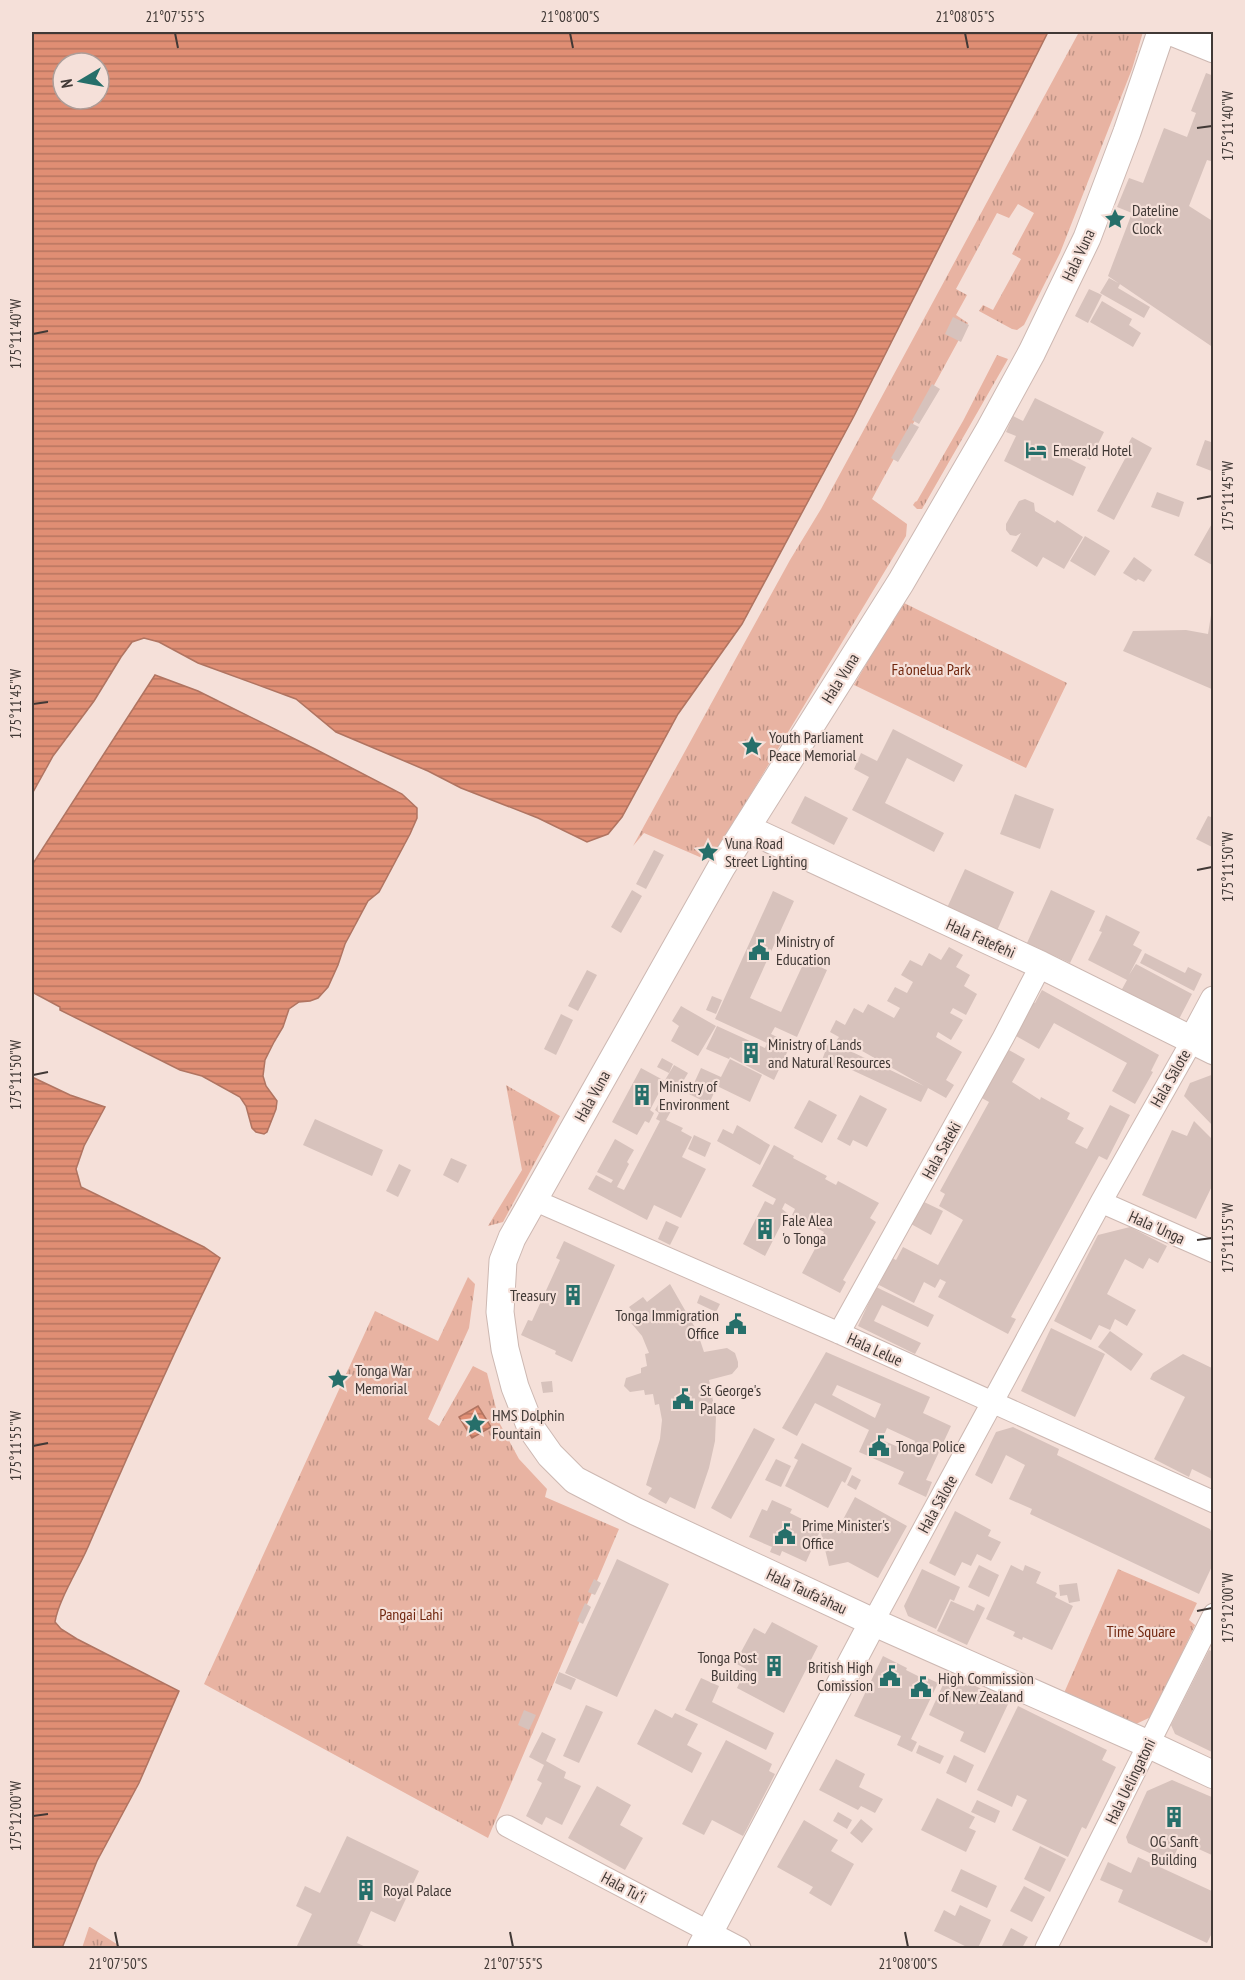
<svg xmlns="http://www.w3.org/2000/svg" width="1245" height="1980" font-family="'PT Sans Narrow',sans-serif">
<defs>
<pattern id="grass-tufts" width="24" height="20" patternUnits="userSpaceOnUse" patternTransform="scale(1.5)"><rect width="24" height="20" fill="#e8b3a2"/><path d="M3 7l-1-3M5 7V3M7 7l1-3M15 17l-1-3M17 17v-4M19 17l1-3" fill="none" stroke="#be9385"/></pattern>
<pattern id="water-rules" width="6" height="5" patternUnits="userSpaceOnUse" patternTransform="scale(1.5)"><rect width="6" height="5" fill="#e08e74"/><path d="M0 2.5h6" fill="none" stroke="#b77560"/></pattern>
</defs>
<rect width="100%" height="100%" fill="#f5e0d9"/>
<path fill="url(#grass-tufts)" d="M1079,32H1143L1132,69L1060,253L1024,325L1017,330L1012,329L979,311L983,305L993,310L1021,259L1012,254L1034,213L1018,204L1009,218L997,213L956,289L967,295L956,315L968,323L872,499L907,524L906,536L713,857L702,858L644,833L633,846L790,560L821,509Z
M997,355L1008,359L922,509H917L913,505L915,502L917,501L963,421Z
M902,602L1067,683L1026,768L854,685Z
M506,1085L560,1116L503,1222L488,1226L522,1170Z
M468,1277L475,1284L469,1328L428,1419L439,1426L473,1366L487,1373L500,1424L519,1459L547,1489L545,1497L619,1529L488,1838L204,1684L375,1311L438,1341Z
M1118,1569L1197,1603L1189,1620L1195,1625L1153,1716L1136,1724L1064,1693Z
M89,1927H90L123,1948H82Z"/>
<path fill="url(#water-rules)" stroke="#b07461" stroke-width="1.5" fill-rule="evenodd" d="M32,32H1048L854,416L742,624L678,714L622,817L608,834L587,842L538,818L461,788L428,771L336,732L296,699L198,663L159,642L144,638L132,642L121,657L94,701L53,756L32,794ZM63,63H99V99H63Z
M155,675L198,691L315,749L402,794L417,808V818L410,834L379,892L368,901L345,944L338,965L328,987L318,998L310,1001L299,1002L289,1009L283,1027L274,1042L265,1060L263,1076L266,1086L277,1101L276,1109L267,1132L264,1134L256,1132L252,1128L246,1106L240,1097L202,1076L180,1070L60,1010V1007L32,992V865Z
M32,1077L70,1095L105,1107L84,1146L76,1169L81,1187L204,1247L220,1258C173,1353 130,1450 88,1547C79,1568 58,1601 55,1622L61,1629L77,1639L179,1691L139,1783L97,1861L62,1948H32Z
M478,1406L491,1427L472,1438L459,1417Z"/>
<path fill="#d7c2bc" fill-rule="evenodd" d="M1206,73L1214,76V162L1207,160L1189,206L1214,222V348L1108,276L1132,213L1117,207L1129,178L1143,183L1164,128L1187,137L1196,113L1191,111Z
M1109,278L1120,284L1118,288L1150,307L1144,318L1100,293Z
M1089,289L1102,295L1088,323L1075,316Z
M1102,301L1132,319L1129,325L1141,333L1133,347L1090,322Z
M953,317L969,325L961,342L945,334Z
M932,384L940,389L919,424L912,420Z
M1035,398L1104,432L1090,460L1065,446L1060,454L1086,467L1073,496L1004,461L1016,436L1006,432L1013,416L1023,421Z
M911,423L919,427L898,462L891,458Z
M1132,437L1152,448L1114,520L1097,511L1128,453L1124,451Z
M1205,440L1214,443V472L1196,465Z
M1157,492L1184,502L1179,517L1151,507Z
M1025,499L1034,503L1035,511L1055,523L1057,520L1083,537L1064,569L1043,557L1037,567L1011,551L1021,533L1016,536L1010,535L1006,530V524L1019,501Z
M1214,520V566L1194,555Z
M1085,536L1110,551L1095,576L1070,561Z
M1134,557L1152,570L1144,582L1138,579L1136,581L1123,573Z
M1211,615L1214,616V690L1123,651L1133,631L1186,630L1208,634Z
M893,729L963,765L954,782L907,758L885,803L944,833L934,852L852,810L869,777L854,769L861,753L877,761Z
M1015,794L1054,809L1040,849L1000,834Z
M805,796L848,818L834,845L791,823Z
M1208,816L1214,818V848L1196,839Z
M654,850L664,855L646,889L636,884Z
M965,869L1014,892L996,933L946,910Z
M632,890L642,896L621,933L611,927Z
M1051,890L1095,911L1070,963L1027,943Z
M773,891L794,901L750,998L781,1012L805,960L827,970L797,1037L775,1027L771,1034L791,1044L774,1080L730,1057L729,1059L706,1049L717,1026L765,1048L767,1043L715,1019Z
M1106,915L1140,932L1133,945L1142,950L1129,975L1136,964L1192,994L1178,1021L1121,991L1127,980L1088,960L1102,932L1099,931Z
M949,947L963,955L956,967L970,975L964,986L977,994L966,1015L953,1008L950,1013L963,1020L951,1040L938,1032L936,1037L962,1052L946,1080L954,1085L946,1098L928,1088L921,1102L841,1065L840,1068L822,1060L828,1044L847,1052L848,1050L924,1086L848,1043L846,1046L836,1041L839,1037L830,1032L836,1020L845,1025L854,1008L863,1013L868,1004L894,1018L900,1008L887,1001L895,987L907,993L913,982L901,975L910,960L922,966L929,953L941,960Z
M1145,953L1185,973L1188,967L1202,974L1194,991L1140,963Z
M587,970L597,975L578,1011L568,1006Z
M1042,990L1159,1055L1151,1071L1153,1072L1135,1104L1112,1091L1127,1063L1054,1023L1039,1049L1014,1035L1032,1002L1035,1003Z
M712,996L722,1000L716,1014L706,1010Z
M681,1006L716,1026L698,1056L671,1041L679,1026L672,1021Z
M561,1014L573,1020L556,1055L544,1049Z
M1007,1049L1025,1059L1012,1082L1040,1100L1041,1097L1070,1113L1067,1119L1084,1128L1075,1143L1087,1149L1110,1105L1130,1115L1107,1160L1099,1156L1011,1317L1016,1319L1008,1334L938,1297L946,1282L940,1279L935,1288L924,1282L914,1303L879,1285L892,1258L896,1260L903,1247L938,1265L963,1220L939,1206L945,1194L940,1191L989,1102L980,1097Z
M662,1058L673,1064L669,1073L657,1067Z
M730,1059L762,1075L750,1102L717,1086L709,1104L689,1094L701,1068L721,1077Z
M674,1065L688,1073L679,1088L665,1080Z
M641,1068L665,1081L650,1110L654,1113L649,1123L645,1121L637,1135L612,1122Z
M1214,1074V1127L1184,1096L1190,1083Z
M860,1095L887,1109L867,1147L853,1140L850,1146L837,1139Z
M809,1100L837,1115L822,1143L794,1128Z
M659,1103L671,1111L666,1120L683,1128L681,1131L692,1137L682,1157L706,1169L681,1218L654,1205L647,1220L588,1189L596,1175L611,1183L613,1180L597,1172L615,1139L634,1150L627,1162L629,1164L617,1187L624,1190L660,1121L656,1119L659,1113L655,1110Z
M315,1119L383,1150L372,1176L303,1145Z
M1194,1121L1214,1141V1182L1196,1219L1142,1195L1172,1130L1187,1136Z
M737,1125L770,1145L760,1165L717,1141L723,1129L733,1134Z
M694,1135L711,1143L705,1157L688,1149Z
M774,1145L794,1156L793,1158L827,1176L825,1179L836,1185L838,1181L879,1203L870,1218L876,1222L843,1280L846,1282L840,1293L802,1273L824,1232L792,1215L795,1209L785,1203L782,1209L787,1213L765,1256L743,1244L765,1201L773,1205L776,1199L752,1186Z
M451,1158L467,1165L458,1183L443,1175Z
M399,1164L411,1170L398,1197L386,1191Z
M922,1201L943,1211L931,1235L911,1224Z
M666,1221L679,1227L670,1245L658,1239Z
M1130,1227L1167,1246L1158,1263L1149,1258L1143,1269L1125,1259L1107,1294L1136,1310L1127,1326L1115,1319L1110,1330L1099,1325L1091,1340L1054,1321L1098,1235Z
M564,1241L615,1265L572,1362L555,1354L556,1351L521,1335L528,1320L532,1321L560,1260L556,1258Z
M670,1284L697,1331L704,1352L727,1348L735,1353L738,1362V1367L732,1374L709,1380L716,1416L715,1441L709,1468L695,1509L670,1497L666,1504L648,1494L652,1488L646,1485L660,1439L662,1420L659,1404L655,1405L653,1394L645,1395L644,1390L630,1392L624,1386L626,1378L641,1373V1368L647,1366L645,1354L649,1353L642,1336L627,1318L634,1313L629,1307L643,1297L647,1302Z
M876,1287L934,1315L928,1327L882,1305L874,1321L921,1343L915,1354L858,1326Z
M700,1295L720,1304L716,1312L697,1303Z
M1051,1328L1105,1354L1075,1417L1021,1391Z
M1110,1331L1143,1354L1131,1371L1098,1347Z
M826,1352L930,1397L923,1413L951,1426L926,1480L932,1482L926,1497L898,1484L904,1472L859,1452L869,1430L815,1403L797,1436L782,1428ZM837,1385L881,1404L875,1418L832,1395ZM887,1428L915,1441L910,1452L882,1440Z
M1183,1354L1214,1369V1480L1192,1469L1189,1477L1154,1459L1185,1397L1150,1379L1153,1373Z
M552,1381L553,1392L543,1393L541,1382Z
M1013,1427L1059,1449L1057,1455L1210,1529L1214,1537V1562L1199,1594L1030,1514L1032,1509L1009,1499L1025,1465L1006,1455L992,1484L975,1475L996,1432Z
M754,1428L775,1439L731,1519L711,1508Z
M802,1443L852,1468L845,1483L842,1481L828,1508L785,1486L798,1460L794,1458Z
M776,1459L791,1466L781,1487L765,1480Z
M852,1475L861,1480L856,1490L847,1485Z
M855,1497L907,1526L878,1578L848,1562L829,1566L821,1533L838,1529Z
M772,1500L792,1509L790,1513L804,1520L802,1523L820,1531L806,1562L782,1551L780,1556L770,1552L772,1547L749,1537L762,1509L767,1511Z
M955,1511L991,1530L988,1536L1001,1542L991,1561L977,1554L971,1566L962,1562L955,1576L929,1563Z
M617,1559L669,1584L617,1697L565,1673Z
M979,1565L999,1575L989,1597L968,1587Z
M1011,1565L1023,1571L1025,1565L1041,1572L1036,1583L1057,1593L1055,1597L1073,1606L1052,1650L1023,1637L1022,1640L1013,1636L1015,1632L986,1619Z
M922,1569L960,1587L954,1601L950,1599L936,1629L908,1616L904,1606Z
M594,1579L601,1583L595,1595L588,1592Z
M1077,1583L1080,1601L1069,1603L1067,1595L1060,1596L1059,1585Z
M951,1601L974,1611L977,1604L985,1608L967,1645L937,1631Z
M585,1603L591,1607L583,1624L577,1621Z
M772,1622L818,1646L784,1713L737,1688L746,1669L735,1663L754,1628L765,1634Z
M1209,1650L1214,1652V1753L1175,1734L1171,1725Z
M883,1656L907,1668L906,1670L920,1677L921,1675L938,1683L911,1739L917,1742L912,1752L897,1745L901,1736L854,1716Z
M559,1672L576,1679L571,1690L555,1683Z
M947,1676L968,1686L969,1683L1009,1702L985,1753L960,1741L964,1732L929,1715Z
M701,1678L719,1686L712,1702L774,1733L766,1750L685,1710Z
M586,1705L603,1712L579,1763L563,1756Z
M1018,1706L1107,1750L1102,1760L1116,1767L1086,1829L1082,1827L1068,1857L1012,1830L1027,1800L1017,1795L1012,1807L977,1790Z
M655,1709L672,1718L675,1713L698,1724L687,1745L702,1753L692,1773L637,1744Z
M524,1710L536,1715L529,1730L518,1725Z
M542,1732L556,1739L546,1761L566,1772L564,1778L581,1786L562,1825L546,1817L542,1825L526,1816L542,1783L537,1780L544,1765L529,1757Z
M726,1740L772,1764L769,1771L775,1774L743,1836L712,1820L704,1835L682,1824Z
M919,1745L944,1756L940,1764L916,1753Z
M954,1755L974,1765L966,1783L946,1773Z
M836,1759L865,1774L859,1787L883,1799L875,1813L861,1806L858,1810L819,1790Z
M1172,1780L1214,1798V1856L1181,1841L1171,1863L1128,1843L1126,1837L1147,1791Z
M597,1786L631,1805L620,1825L643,1838L625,1870L568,1838Z
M937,1798L975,1817L969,1828L976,1831L966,1852L921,1830Z
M977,1800L1000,1811L995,1823L971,1812Z
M838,1812L852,1820L847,1829L833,1821Z
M861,1819L873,1829L862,1843L850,1833Z
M804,1820L838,1840L831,1851L854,1864L831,1906L809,1893L813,1887L777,1867Z
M347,1836L419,1871L395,1922L371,1911L357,1943L368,1948H296L312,1914L296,1906L305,1886L320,1893Z
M1040,1846L1066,1859L1050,1892L1024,1879Z
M1138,1857L1214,1892V1929L1207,1943L1118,1902L1123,1890L1100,1880L1108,1862L1131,1873Z
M961,1869L997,1886L987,1908L951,1891Z
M1024,1886L1045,1897L1032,1922L1010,1911Z
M960,1905L991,1920L978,1948H969L934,1931L944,1910L955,1916Z
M1011,1928L1028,1937L1022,1948H1001Z"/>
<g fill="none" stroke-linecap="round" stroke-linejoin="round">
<defs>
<path id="minor" d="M534,1200L839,1333L1214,1502
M1101,1202L1214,1252
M839,1333L1003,1038L1041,965
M873,1622L1101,1202L1192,1041
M507,1826L740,1948
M1046,1948L1214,1614"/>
<path id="major" d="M1161,32L1127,132L1087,238L1032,352L990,429L901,582L721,868L512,1238L503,1261L500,1312L505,1349L515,1387L531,1428L550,1455L575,1480L635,1511L873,1622L1148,1744L1214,1775
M1172,32L1214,49
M746,828L1041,965L1214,1051
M1192,1041L1214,1000
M701,1948L873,1622"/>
</defs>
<use href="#minor" stroke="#cdb8b2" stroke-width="23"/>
<use href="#major" stroke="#cdb8b2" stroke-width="29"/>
<use href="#minor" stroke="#fff" stroke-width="21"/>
<use href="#major" stroke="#fff" stroke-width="27"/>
</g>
<path fill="none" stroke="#413936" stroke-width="2" d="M175,33L178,48M570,33L573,48M965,33L968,48M1197,128L1212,126M33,334L48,331M1197,499L1212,496M33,704L48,702M1197,870L1212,867M33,1075L48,1072M1197,1240L1212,1238M33,1446L48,1443M1197,1611L1212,1608M33,1816L48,1814M115,1932L118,1947M510,1932L513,1947M905,1932L908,1947"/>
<defs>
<symbol id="sight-bare" viewBox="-9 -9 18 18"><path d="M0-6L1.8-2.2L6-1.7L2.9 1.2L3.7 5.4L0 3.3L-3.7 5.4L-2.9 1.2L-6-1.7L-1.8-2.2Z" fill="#266f6a" stroke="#f5e0d9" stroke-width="2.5" paint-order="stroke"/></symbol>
<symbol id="hotel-bare" viewBox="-9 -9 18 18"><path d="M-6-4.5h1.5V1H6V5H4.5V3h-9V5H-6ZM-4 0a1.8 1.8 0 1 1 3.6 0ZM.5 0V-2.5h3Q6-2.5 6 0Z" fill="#266f6a" stroke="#f5e0d9" stroke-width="2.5" paint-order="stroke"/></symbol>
<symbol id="civic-bare" viewBox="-9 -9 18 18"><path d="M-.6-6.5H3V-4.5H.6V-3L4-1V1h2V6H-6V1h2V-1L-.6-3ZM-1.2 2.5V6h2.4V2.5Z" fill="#266f6a" stroke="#f5e0d9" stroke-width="2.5" paint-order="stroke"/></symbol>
<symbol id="building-bare" viewBox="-9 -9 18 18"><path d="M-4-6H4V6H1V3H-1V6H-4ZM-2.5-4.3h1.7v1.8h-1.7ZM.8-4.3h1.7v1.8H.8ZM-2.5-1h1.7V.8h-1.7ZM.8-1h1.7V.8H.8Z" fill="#266f6a" stroke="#f5e0d9" stroke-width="2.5" paint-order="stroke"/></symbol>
</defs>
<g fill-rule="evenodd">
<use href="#sight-bare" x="1100" y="204" width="30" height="30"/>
<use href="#hotel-bare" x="1021" y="435" width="30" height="30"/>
<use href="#sight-bare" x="737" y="731" width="30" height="30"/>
<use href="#sight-bare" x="693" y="837" width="30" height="30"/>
<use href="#civic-bare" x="744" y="935" width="30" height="30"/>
<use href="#building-bare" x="736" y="1038" width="30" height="30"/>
<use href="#building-bare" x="627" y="1080" width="30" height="30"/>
<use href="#building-bare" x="750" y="1214" width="30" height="30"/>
<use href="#building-bare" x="558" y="1280" width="30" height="30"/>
<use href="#civic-bare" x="721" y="1309" width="30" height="30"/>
<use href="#sight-bare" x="323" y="1364" width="30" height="30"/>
<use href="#civic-bare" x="668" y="1384" width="30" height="30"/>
<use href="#sight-bare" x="460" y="1409" width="30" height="30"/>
<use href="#civic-bare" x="864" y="1431" width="30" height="30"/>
<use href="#civic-bare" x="770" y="1519" width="30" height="30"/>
<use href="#building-bare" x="759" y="1651" width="30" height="30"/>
<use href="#civic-bare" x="875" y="1661" width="30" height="30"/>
<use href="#civic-bare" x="906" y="1672" width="30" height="30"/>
<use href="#building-bare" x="1159" y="1802" width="30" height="30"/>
<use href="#building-bare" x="351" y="1875" width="30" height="30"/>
</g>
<g text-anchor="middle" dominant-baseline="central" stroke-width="4.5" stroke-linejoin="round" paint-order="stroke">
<g font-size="16" fill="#413936" stroke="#f5e0d9" text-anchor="start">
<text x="1132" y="210">Dateline<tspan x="1132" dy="18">Clock</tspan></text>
<text x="1053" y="450">Emerald Hotel</text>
<text x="769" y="737">Youth Parliament<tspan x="769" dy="18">Peace Memorial</tspan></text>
<text x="725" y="843">Vuna Road<tspan x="725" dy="18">Street Lighting</tspan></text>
<text x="776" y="941">Ministry of<tspan x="776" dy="18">Education</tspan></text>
<text x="768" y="1044">Ministry of Lands<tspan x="768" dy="18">and Natural Resources</tspan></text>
<text x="659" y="1086">Ministry of<tspan x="659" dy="18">Environment</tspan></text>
<text x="782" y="1220">Fale Alea<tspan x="782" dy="18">'o Tonga</tspan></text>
<text x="556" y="1295" text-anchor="end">Treasury</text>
<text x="719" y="1315" text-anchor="end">Tonga Immigration<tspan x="719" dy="18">Office</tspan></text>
<text x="355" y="1370">Tonga War<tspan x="355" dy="18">Memorial</tspan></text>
<text x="700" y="1390">St George's<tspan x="700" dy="18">Palace</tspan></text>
<text x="492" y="1415">HMS Dolphin<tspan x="492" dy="18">Fountain</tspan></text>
<text x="896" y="1446">Tonga Police</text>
<text x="802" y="1525">Prime Minister's<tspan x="802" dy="18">Office</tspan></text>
<text x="757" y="1657" text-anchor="end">Tonga Post<tspan x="757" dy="18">Building</tspan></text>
<text x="873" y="1667" text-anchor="end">British High<tspan x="873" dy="18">Comission</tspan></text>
<text x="938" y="1678">High Commission<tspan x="938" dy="18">of New Zealand</tspan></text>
<text x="1174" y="1841" text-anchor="middle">OG Sanft<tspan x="1174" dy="18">Building</tspan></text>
<text x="383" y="1890">Royal Palace</text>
</g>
<g font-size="16" fill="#413936" stroke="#f5e0d9">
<text transform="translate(1078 255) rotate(-65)">Hala Vuna</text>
<text transform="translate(840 678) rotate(-58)">Hala Vuna</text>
<text transform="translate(981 938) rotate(24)">Hala Fatefehi</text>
<text transform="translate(1170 1078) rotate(-60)">Hala Sālote</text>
<text transform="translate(592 1096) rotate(-61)">Hala Vuna</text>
<text transform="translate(941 1150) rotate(-61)">Hala Sateki</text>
<text transform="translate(1157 1227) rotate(24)">Hala 'Unga</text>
<text transform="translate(875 1349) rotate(24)">Hala Lelue</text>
<text transform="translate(937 1504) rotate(-61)">Hala Sālote</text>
<text transform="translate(807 1591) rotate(25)">Hala Taufa'ahau</text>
<text transform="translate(1130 1781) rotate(-64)">Hala Uelingatoni</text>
<text transform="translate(624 1887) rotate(28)">Hala Tuʻi</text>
</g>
<g font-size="16" fill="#71270f" stroke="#f5e0d9">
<text x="931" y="669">Fa'onelua Park</text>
<text x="411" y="1614">Pangai Lahi</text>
<text x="1141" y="1631">Time Square</text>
</g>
</g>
<rect width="1245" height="1980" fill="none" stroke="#f5e0d9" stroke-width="66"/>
<g transform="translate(81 81) rotate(260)"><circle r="28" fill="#f5e0d9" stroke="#ad9d98" stroke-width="1.5"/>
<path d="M0-4.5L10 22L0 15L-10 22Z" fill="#266f6a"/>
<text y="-9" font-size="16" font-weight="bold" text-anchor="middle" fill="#413936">N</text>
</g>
<rect x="33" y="33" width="1179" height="1914" fill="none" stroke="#413936" stroke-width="2"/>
<g font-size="15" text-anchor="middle" fill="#413936">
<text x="175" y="22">21°07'55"S</text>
<text x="570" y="22">21°08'00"S</text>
<text x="965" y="22">21°08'05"S</text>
<text transform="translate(1228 126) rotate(-90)" y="5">175°11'40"W</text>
<text transform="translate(16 334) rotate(-90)" y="5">175°11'40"W</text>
<text transform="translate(1228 496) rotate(-90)" y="5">175°11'45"W</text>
<text transform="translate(16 704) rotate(-90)" y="5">175°11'45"W</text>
<text transform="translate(1228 867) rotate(-90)" y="5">175°11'50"W</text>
<text transform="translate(16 1075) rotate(-90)" y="5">175°11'50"W</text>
<text transform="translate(1228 1238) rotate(-90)" y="5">175°11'55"W</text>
<text transform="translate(16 1446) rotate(-90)" y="5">175°11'55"W</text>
<text transform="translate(1228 1608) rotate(-90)" y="5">175°12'00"W</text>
<text transform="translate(16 1816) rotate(-90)" y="5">175°12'00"W</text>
<text x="118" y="1969">21°07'50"S</text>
<text x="513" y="1969">21°07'55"S</text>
<text x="908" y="1969">21°08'00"S</text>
</g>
</svg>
